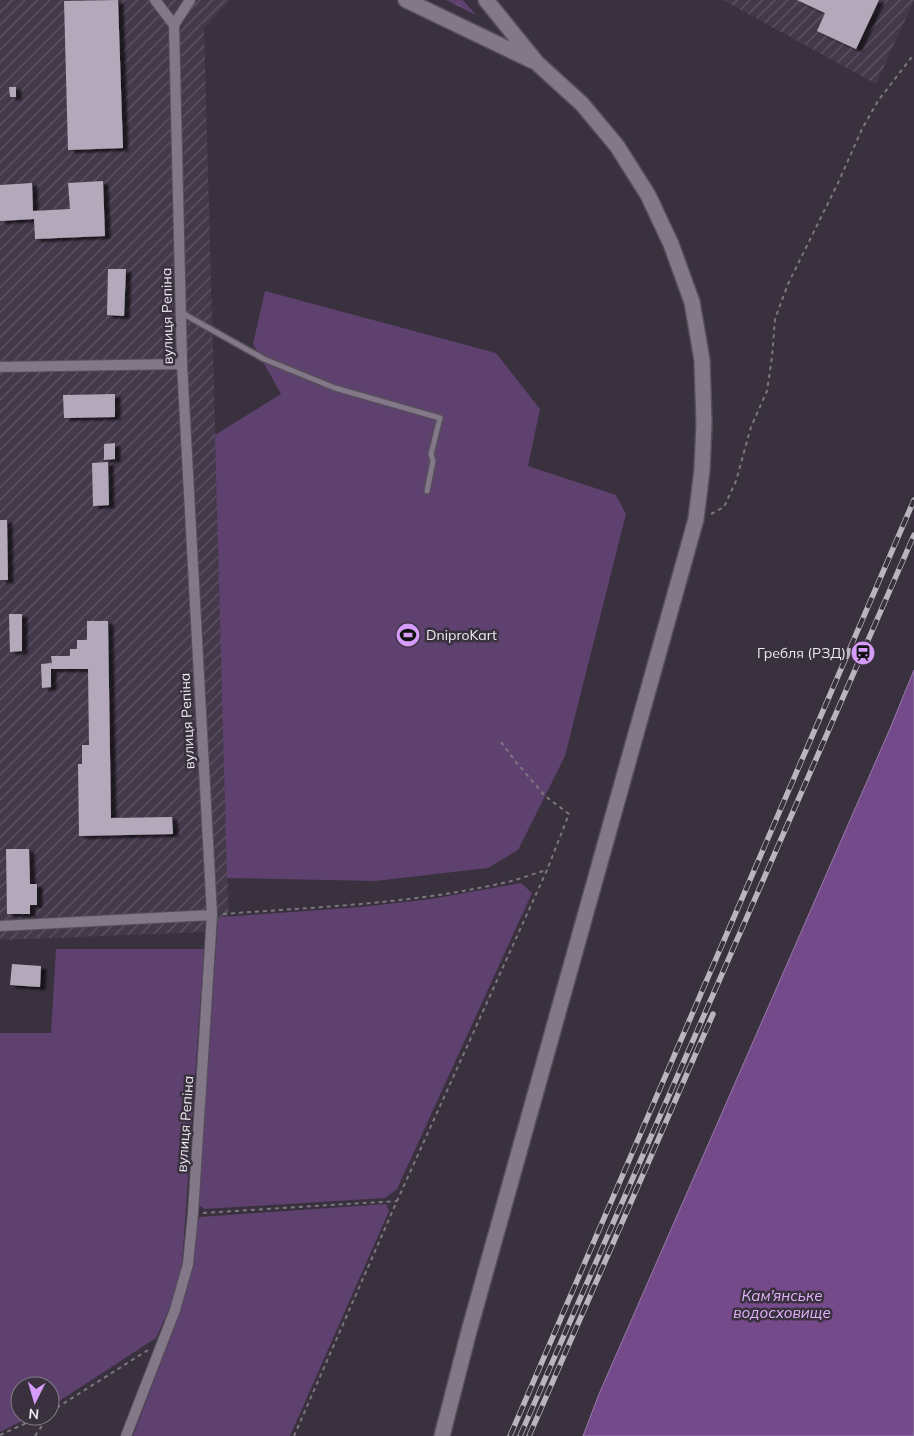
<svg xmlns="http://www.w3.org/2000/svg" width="914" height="1436" font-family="Mulish,sans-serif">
<defs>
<pattern id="industrial-furrows" width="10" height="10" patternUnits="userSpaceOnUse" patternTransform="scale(1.25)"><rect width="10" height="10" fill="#44394b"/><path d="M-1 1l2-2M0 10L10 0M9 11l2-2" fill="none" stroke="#5f5665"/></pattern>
<pattern id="grass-tufts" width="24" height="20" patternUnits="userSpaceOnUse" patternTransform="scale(1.25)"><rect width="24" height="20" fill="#5e416f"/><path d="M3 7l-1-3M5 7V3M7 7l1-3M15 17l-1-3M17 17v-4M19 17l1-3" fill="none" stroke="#755d84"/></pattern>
<filter id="shadow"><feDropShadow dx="5.5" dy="3" stdDeviation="1" flood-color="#0009"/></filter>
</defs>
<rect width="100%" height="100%" fill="#39313e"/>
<path fill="url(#industrial-furrows)" d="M0,0H230L204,28L229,931L0,940Z
M723,0H914L876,84Z"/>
<path fill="url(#grass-tufts)" d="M446,0H463L476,15Z"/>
<path fill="#5e416f" d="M265,291L496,353L540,409L528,466L616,495L626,514L565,756L518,850L488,868L375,881L227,878L215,435L281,394L253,344Z
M521,883L532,893L397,1189L385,1198L204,1209L198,1204L218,921L222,917L361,907L431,899Z
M56,949H204L182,1264L170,1307L156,1338L50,1407V1386H20V1416H32L0,1432V1033H51Z
M386,1204L389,1211L290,1436H133L181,1310L194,1264L197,1222L200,1217Z"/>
<path fill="#744a8a" stroke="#997aaa" d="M914,670V1436H583L599,1394L889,731Z"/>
<path fill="#b3a9ba" filter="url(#shadow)" d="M118,0L123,148L68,150L64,1Z
M797,0H879L856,49L817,31L825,13Z
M9,87H16V97H10Z
M103,181L105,236L35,239L34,219L0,221V185L32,183L33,211L70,209L68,183Z
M108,269H126L124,316L107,315Z
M115,394V417L64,418L63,395Z
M115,443V459L104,460V444Z
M108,462L109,505L93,506L92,463Z
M0,520H7L8,580H0Z
M9,614H22V651L10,652Z
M87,621H108L111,818L172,817L173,834L79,836L78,764H82V745H89L88,669H51V687L42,688L41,664L52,663L51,656H70V649H77V640H87Z
M6,849H29L30,884H37V905H30V914H7Z
M12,964L41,966L40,987L10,985Z"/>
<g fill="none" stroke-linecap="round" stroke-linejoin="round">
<defs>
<path id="service" d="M182,313L264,359L335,388L440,418L431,454L433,461L427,491"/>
<path id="minor" d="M174,25L190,0
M0,367L182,364
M0,926L212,915
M126,1436L175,1310L188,1264L193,1213L212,915L182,364L174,25L155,0"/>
<path id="secondary" d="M406,0L533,61
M442,1436L469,1331L696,519L702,470L704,423L702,360L692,302L671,244L648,195L617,146L582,104L537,63L486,0"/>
</defs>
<use href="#service" stroke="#564f5b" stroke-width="8"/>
<use href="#minor" stroke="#564f5b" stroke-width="12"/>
<use href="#secondary" stroke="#564f5b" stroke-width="18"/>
<path stroke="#7d7681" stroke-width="2" stroke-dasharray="4 4" stroke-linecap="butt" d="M711,514L724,507L736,481L751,427L767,391L772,357L775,319L788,284L838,183L862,129L878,101L914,54
M223,914C316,907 411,904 503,883C518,880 532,874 547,870
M203,1213L397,1201
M50,1412L148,1350
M0,1435L42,1416
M35,1436L49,1416
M294,1436L397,1201L547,870L569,814L545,796L516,762L501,742"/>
<use href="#service" stroke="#827888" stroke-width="5"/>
<use href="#minor" stroke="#827888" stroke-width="10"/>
<use href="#secondary" stroke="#827888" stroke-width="15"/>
<defs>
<path id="rail" d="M510,1436L914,500
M520,1436L914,535
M529,1436L713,1014"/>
</defs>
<use href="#rail" stroke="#bab4be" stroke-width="5.5"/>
<use href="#rail" stroke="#39313e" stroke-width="4" stroke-dasharray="11" stroke-linecap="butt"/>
</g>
<defs>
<symbol id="stadium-disc" viewBox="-11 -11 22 22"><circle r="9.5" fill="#d79bf9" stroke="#39313e"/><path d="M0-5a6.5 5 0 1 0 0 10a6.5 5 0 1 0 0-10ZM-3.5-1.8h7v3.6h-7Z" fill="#111"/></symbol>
<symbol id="station-disc" viewBox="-11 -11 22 22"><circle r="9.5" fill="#d79bf9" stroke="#39313e"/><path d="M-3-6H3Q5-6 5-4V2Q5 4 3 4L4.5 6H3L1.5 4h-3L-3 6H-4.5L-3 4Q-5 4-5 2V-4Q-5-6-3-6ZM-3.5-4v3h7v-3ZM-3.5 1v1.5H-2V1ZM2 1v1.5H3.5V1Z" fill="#111"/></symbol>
</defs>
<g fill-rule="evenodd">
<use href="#stadium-disc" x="394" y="621" width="28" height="28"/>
<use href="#station-disc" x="849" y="639" width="28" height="28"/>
</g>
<g text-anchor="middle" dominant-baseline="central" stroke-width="5" stroke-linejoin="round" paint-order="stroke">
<g font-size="14" fill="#efeaf3" stroke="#39313e">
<text transform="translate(167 316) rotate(-91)">вулиця Репіна</text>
<text transform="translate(187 721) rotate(-93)">вулиця Репіна</text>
<text transform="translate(185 1124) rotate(-86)">вулиця Репіна</text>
</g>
<g font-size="14" fill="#efeaf3" stroke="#39313e" text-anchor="start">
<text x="426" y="635">DniproKart</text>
<text x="846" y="653" text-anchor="end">Гребля (РЗД)</text>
</g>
<g font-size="15" font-style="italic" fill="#e2b3fc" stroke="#39313e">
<text x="782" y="1295">Кам'янське<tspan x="782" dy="17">водосховище</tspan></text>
</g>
</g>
<g transform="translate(35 1401) rotate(185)"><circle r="24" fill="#39313e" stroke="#827b86"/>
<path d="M0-4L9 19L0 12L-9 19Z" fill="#d79bf9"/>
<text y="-8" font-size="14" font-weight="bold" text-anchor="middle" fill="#efeaf3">N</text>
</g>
</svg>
